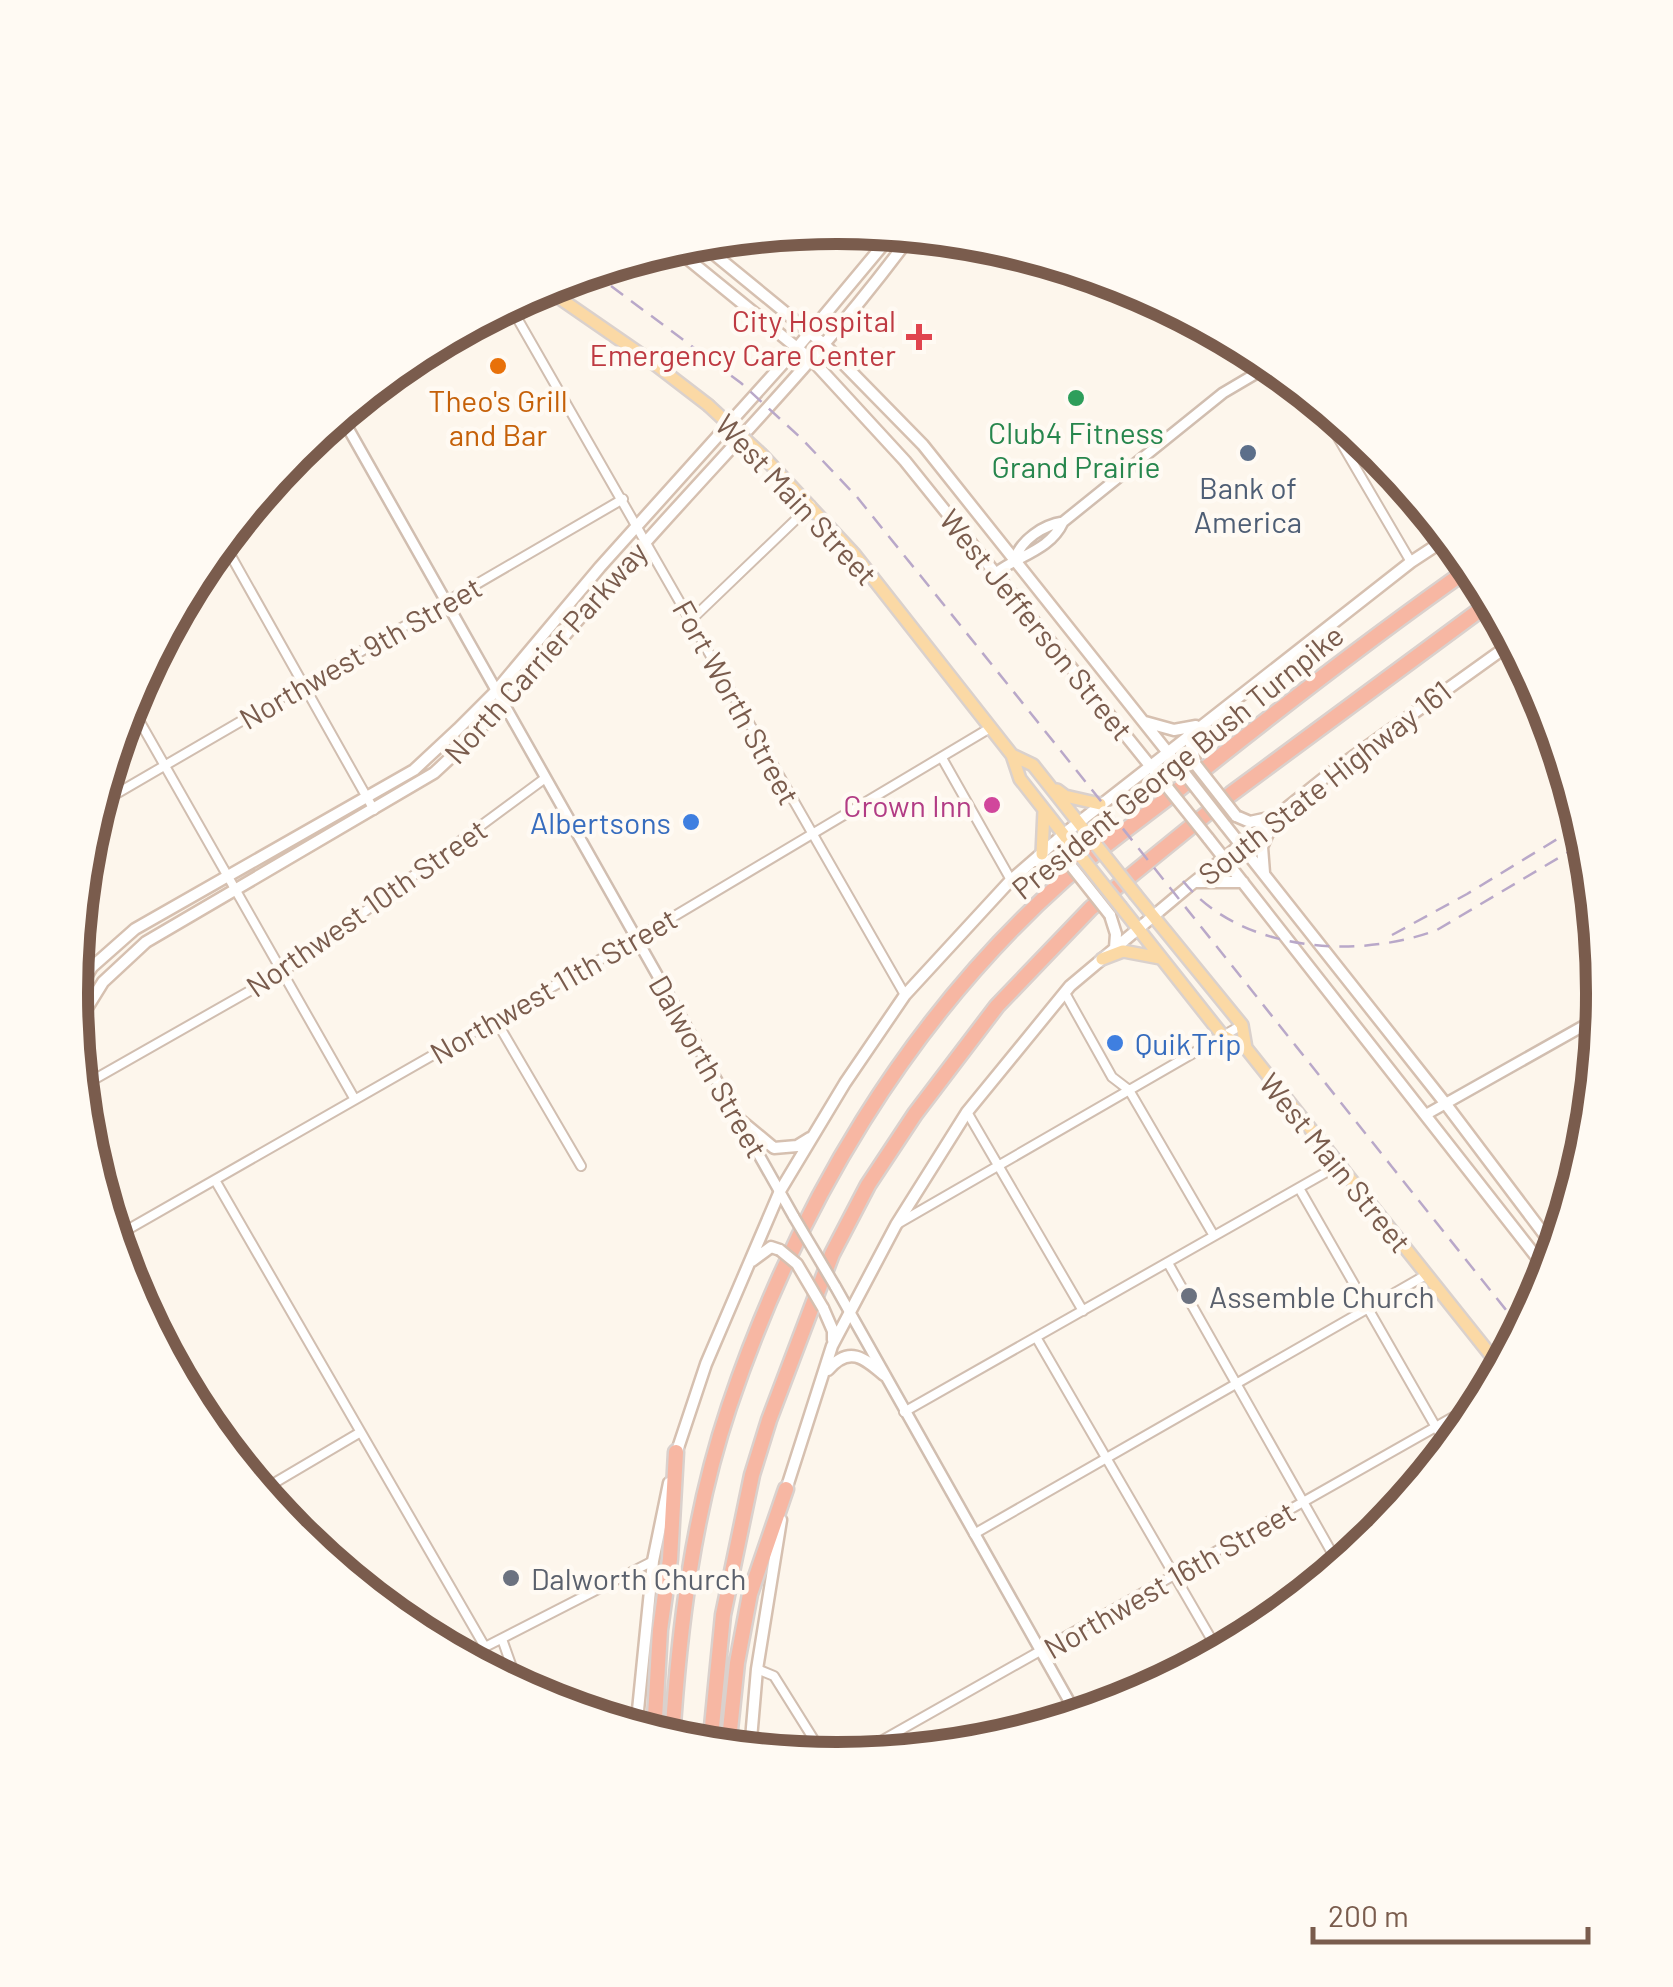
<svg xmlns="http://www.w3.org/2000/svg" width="1673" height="1987" font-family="Barlow,sans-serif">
<rect width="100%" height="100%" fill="#fdf6ec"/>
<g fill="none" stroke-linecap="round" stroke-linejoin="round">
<defs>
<path id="minor" d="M509,304L905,995
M409,358L426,348
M1316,400L1411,562
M222,540L374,810
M691,620L811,505
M128,701L354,1098
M942,758L1011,880
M97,805L623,499
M76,937L92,967
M1065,993L1112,1077L1129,1090L1214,1236
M495,1019L581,1166
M79,1088L283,972L544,779
M967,1112L1083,1311
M215,1180L485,1647
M1299,1188L1449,1450
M899,1223L1242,1025
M113,1238L636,939L990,728
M1168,1263L1340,1567
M1036,1337L1220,1654
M904,1412L1339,1165
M259,1492L359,1433
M974,1534L1426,1275
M502,1639L520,1690
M456,1655L485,1647L653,1561
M757,1669L774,1676L826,1759
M851,1758L1485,1399"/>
<path id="tertiary" d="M340,414L794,1217
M1015,559C1021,540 1043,525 1063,522
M997,572C1020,555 1050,550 1063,522L1223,393L1272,364
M1427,1114L1601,1016
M835,1286L1078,1717"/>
<path id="secondary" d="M698,241L825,345L923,445L1185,774
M672,246L813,361L905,461L1168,788
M1145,722L1174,730L1196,726
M1196,765L1191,745L1198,729
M1236,816L1250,822L1273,817
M1225,825L1445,1103L1556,1250
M1208,838L1549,1273
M1035,861L1061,860L1072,867
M1264,873L1262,847L1273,822
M1196,882H1243
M1110,915L1116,934L1115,948
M71,1002L92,967L135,929L414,770L458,729L495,692L600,567L797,348L893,233
M74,1029L103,982L146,942L434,773C511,703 575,622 644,544C735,442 831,345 912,234
M739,1119L774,1148L797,1146L810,1138
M752,1261L771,1247L780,1250
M823,1308L833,1331V1340
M828,1370C849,1345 864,1358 884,1375
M675,1457L706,1364L780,1191L845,1083L905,995L1011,880L1064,834L1411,562L1449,537
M785,1493L832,1346L896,1225L967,1112L1070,986L1188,887L1329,774L1513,642
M636,1730L653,1561L669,1483
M750,1751L757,1669L781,1520"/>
<path id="primary" d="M542,286L652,362L708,405
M762,455L854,554L1012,755L1020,779L1082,858
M1012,755L1033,765L1097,846
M1057,790L1065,796L1100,804
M1042,854L1044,810
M1136,895L1242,1025L1246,1048
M1121,907L1223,1036L1246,1048L1501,1368
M1102,959L1123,951L1160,958"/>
<path id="motorway" d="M654,1735L660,1630L670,1559L676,1452
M672,1741C679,1628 693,1514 729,1407C796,1208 907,1019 1066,878C1101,847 1141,819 1178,790C1274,713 1372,637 1473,566
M710,1747L723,1615L752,1475L769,1420L832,1254L868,1185L915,1114L997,1006L1091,908L1231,794L1492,601
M728,1749L737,1663L750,1594L786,1489"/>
</defs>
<use href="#minor" stroke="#d1beb0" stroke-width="12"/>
<use href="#tertiary" stroke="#d1beb0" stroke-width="14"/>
<use href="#secondary" stroke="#d6c0b0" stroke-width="15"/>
<use href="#primary" stroke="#dad1cd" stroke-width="16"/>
<use href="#motorway" stroke="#dad1cd" stroke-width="19"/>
<use href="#minor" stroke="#fff" stroke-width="8"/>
<use href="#tertiary" stroke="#fff" stroke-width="9"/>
<use href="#secondary" stroke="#fff" stroke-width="10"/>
<use href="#primary" stroke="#fbd9a5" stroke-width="11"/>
<use href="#motorway" stroke="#f7b7a3" stroke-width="14"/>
<path stroke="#b9a8c9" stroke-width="2.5" stroke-dasharray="15 10" stroke-linecap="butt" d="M591,271L741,383L802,439L857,497C1080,773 1300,1052 1522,1330
M1183,881C1240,952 1357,960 1437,930L1587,841
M1392,935L1467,894L1582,824"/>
<defs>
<path id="tertiary-bridge" d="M794,1217L835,1286"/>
<path id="secondary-bridge" d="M1196,765L1236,816
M1185,774L1225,825
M1168,788L1208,838
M1072,867L1110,915
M780,1250L797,1264L823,1308"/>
<path id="primary-bridge" d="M708,405L762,455
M1097,846L1136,895
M1082,858L1121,907"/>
</defs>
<use href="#tertiary-bridge" stroke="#d1beb0" stroke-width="14" stroke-linecap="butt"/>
<use href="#secondary-bridge" stroke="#d6c0b0" stroke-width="15" stroke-linecap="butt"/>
<use href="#primary-bridge" stroke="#dad1cd" stroke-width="16" stroke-linecap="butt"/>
<use href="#tertiary-bridge" stroke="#fff" stroke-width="9"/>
<use href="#secondary-bridge" stroke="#fff" stroke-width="10"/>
<use href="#primary-bridge" stroke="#fbd9a5" stroke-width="11"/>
</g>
<path fill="#e0444e" stroke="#fffaf3" stroke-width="4" d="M914 322h10v10h10v10h-10v10h-10v-10h-10v-10h10z"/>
<circle fill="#e8710a" stroke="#fffaf3" stroke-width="4" cx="498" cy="366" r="10"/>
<circle fill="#2e9e5b" stroke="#fffaf3" stroke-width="4" cx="1076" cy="398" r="10"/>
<circle fill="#5c6f8a" stroke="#fffaf3" stroke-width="4" cx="1248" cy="453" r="10"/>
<circle fill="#d1479c" stroke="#fffaf3" stroke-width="4" cx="992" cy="805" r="10"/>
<g fill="#3f7fe0" stroke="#fffaf3" stroke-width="4">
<circle cx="691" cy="822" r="10"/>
<circle cx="1115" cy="1043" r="10"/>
</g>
<g fill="#6b7280" stroke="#fffaf3" stroke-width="4">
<circle cx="1189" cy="1296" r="10"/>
<circle cx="511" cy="1578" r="10"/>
</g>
<g text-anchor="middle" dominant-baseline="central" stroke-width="9" stroke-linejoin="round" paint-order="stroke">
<g font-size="30" fill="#be3a42" stroke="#fffaf3" text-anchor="end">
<text x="896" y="320">City Hospital<tspan x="896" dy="34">Emergency Care Center</tspan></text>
</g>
<g font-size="30" fill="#c56008" stroke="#fffaf3">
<text x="498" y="400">Theo's Grill<tspan x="498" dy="34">and Bar</tspan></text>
</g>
<g font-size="30" fill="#27864d" stroke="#fffaf3">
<text x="1076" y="432">Club4 Fitness<tspan x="1076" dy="34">Grand Prairie</tspan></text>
</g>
<g font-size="30" fill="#4e5e75" stroke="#fffaf3">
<text x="1248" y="487">Bank of<tspan x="1248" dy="34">America</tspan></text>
</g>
<g font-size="30" fill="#7a5c4d" stroke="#fffaf3">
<text transform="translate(797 499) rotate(47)">West Main Street</text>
<text transform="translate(1037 624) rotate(51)">West Jefferson Street</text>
<text transform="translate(360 652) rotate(-30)">Northwest 9th Street</text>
<text transform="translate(545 652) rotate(-48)">North Carrier Parkway</text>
<text transform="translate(737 702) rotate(61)">Fort Worth Street</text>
<text transform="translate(1177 761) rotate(-39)">President George Bush Turnpike</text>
<text transform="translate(1324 782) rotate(-38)">South State Highway 161</text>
<text transform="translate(366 907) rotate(-35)">Northwest 10th Street</text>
<text transform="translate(553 985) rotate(-30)">Northwest 11th Street</text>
<text transform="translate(709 1066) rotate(60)">Dalworth Street</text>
<text transform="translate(1336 1162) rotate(51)">West Main Street</text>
<text transform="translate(1169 1579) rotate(-30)">Northwest 16th Street</text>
</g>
<g font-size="30" fill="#b23c85" stroke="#fffaf3" text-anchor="end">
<text x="972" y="805">Crown Inn</text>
</g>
<g font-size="30" fill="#366cbe" stroke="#fffaf3" text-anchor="end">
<text x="671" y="822">Albertsons</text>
<text x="1135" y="1043" text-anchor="start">QuikTrip</text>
</g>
<g font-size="30" fill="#5b616d" stroke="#fffaf3" text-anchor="start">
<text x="1209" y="1296">Assemble Church</text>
<text x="531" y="1578">Dalworth Church</text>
</g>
</g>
<path d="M0 0H1673V1987H0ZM88 993a749 749 0 1 1 1498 0a749 749 0 1 1-1498 0Z" fill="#fffaf3" fill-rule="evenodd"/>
<path fill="none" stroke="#7a5c4d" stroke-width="12" d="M88 993a749 749 0 1 1 1498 0a749 749 0 1 1-1498 0Z"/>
<path d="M1313 1927v15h275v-15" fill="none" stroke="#7a5c4d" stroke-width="5"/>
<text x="1328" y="1927" font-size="30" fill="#7a5c4d" stroke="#fffaf3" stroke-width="8" paint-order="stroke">200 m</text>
</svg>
